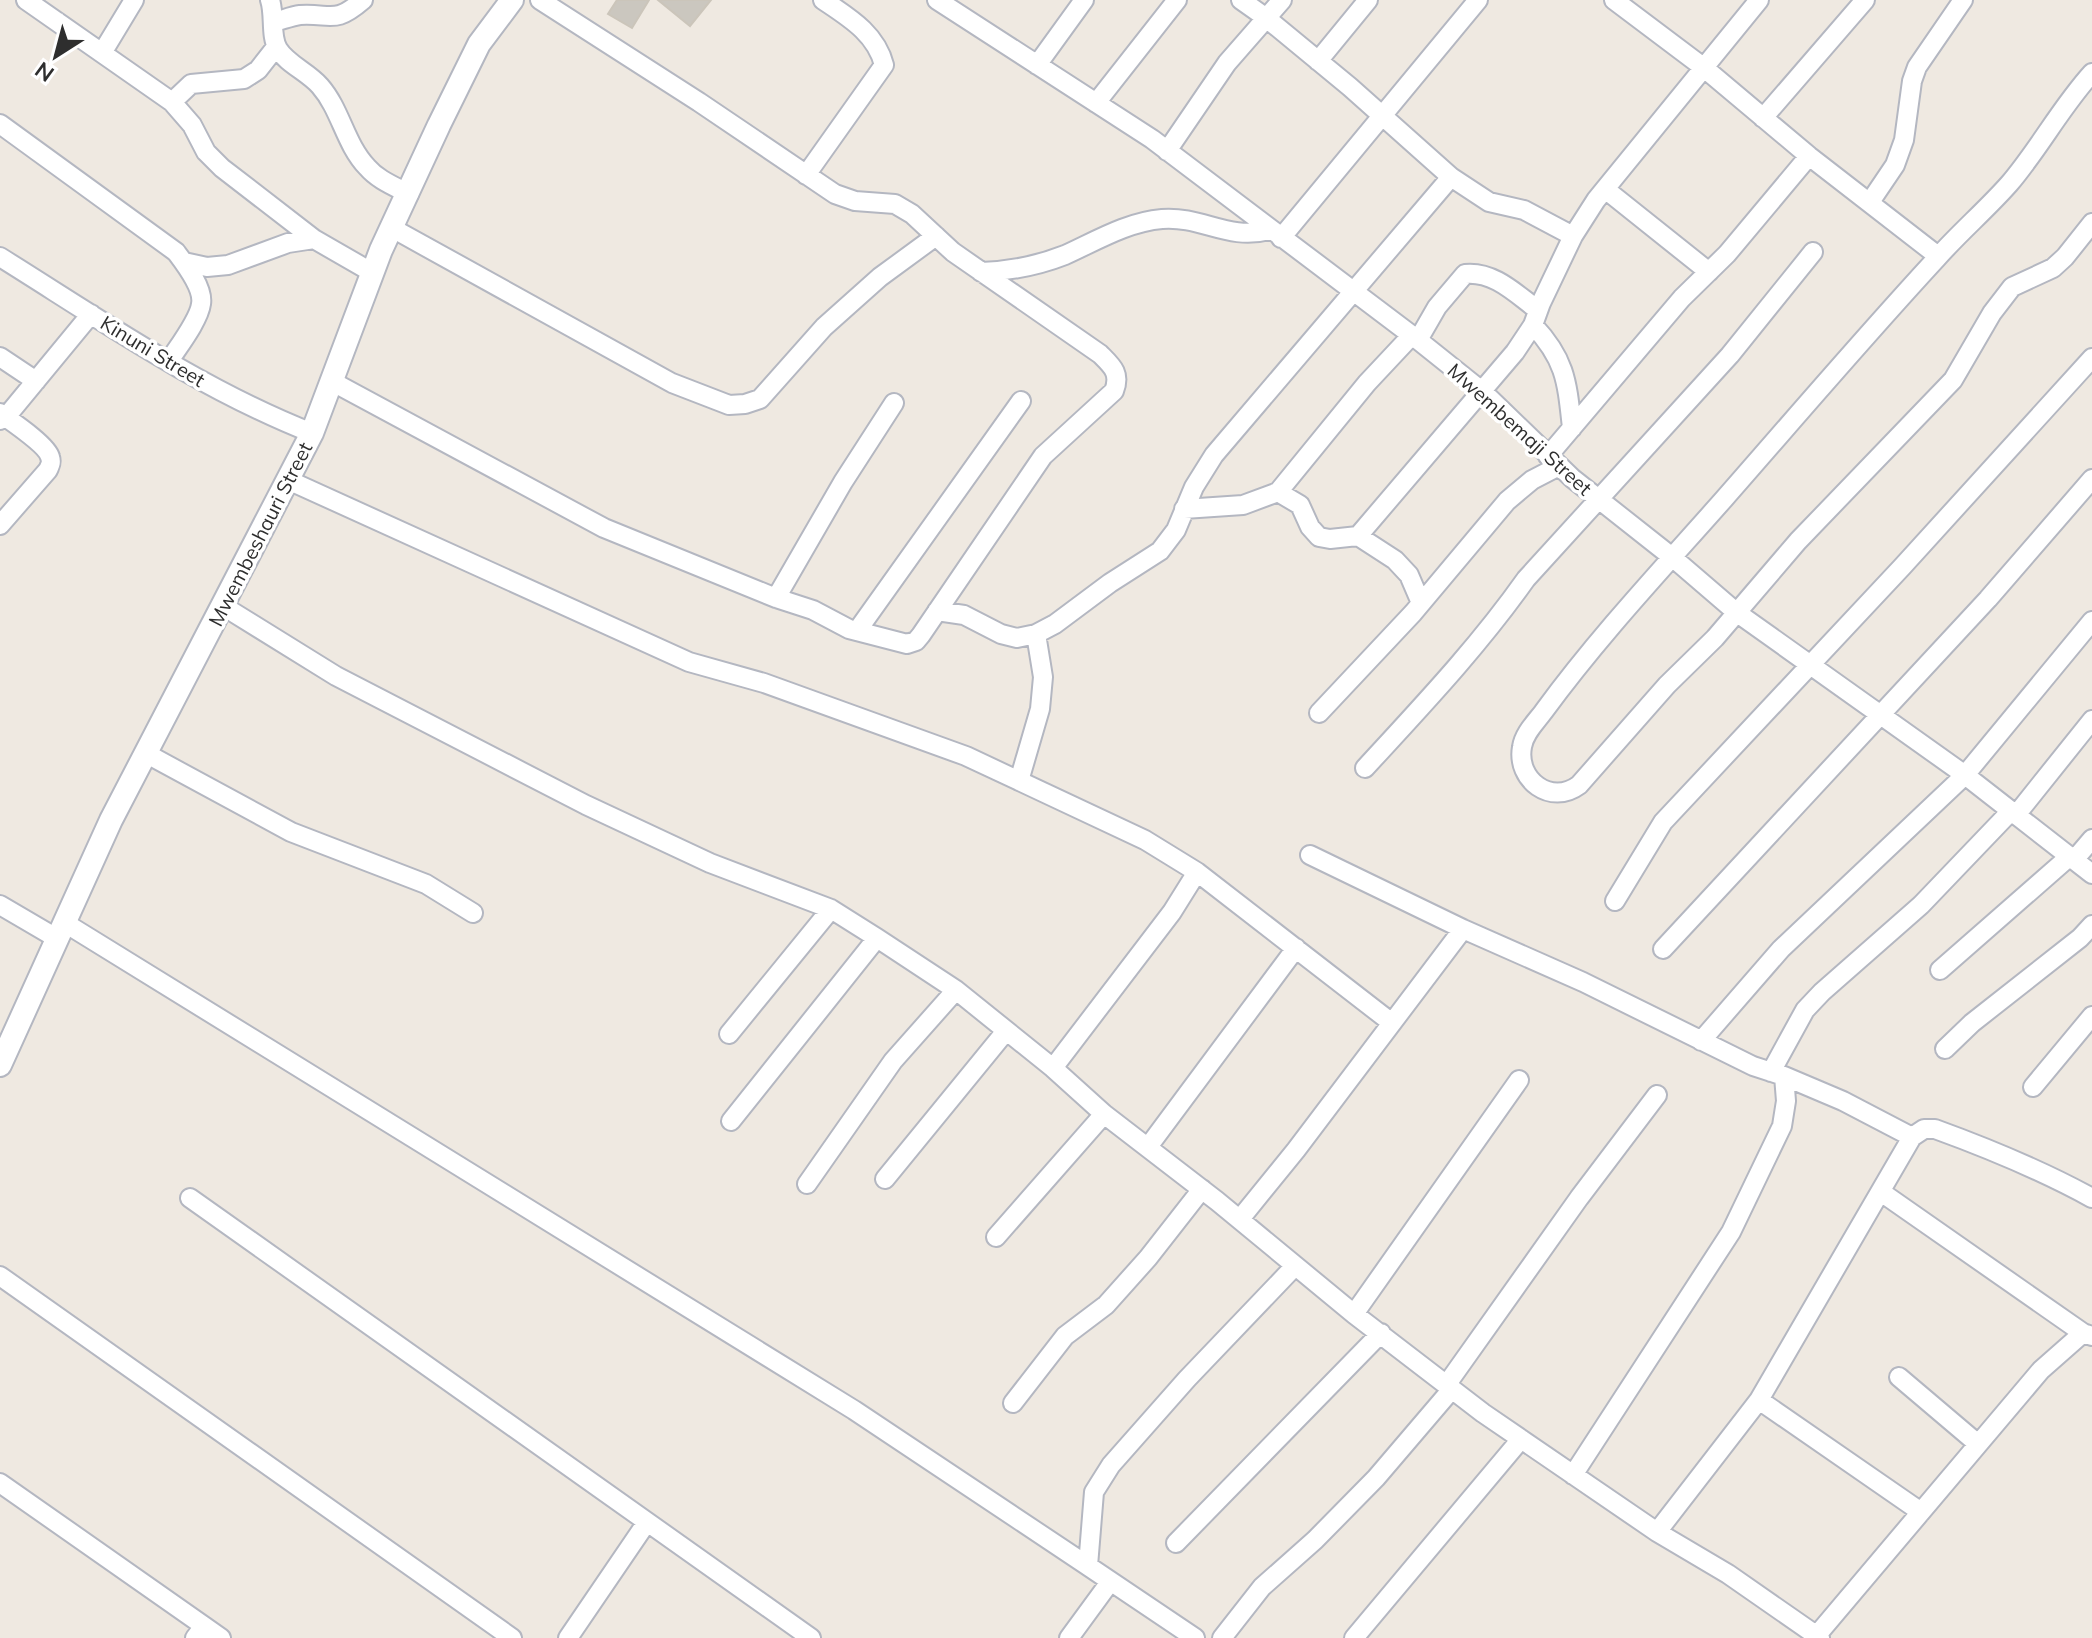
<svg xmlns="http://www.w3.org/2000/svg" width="2092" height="1638" font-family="Mulish,sans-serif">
<rect width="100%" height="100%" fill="#efe9e1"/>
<path fill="#cbc7bf" stroke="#cbc5ba" stroke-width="2" d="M617,0H649L632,28L608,14Z
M658,0H711L690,26Z"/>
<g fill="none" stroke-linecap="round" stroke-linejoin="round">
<defs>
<path id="minor" d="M26,0L172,102L192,125L206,152L222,168L314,239L373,273
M270,0C275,15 270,36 278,49C287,64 308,72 320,86C341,110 345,144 367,167C378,180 394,186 409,194
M937,0L1152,139L1418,340L1483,392L1572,478L1672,557L1736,612L1965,775L2092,874
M1241,0L1265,17L1350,87L1451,177L1489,202L1524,210L1573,236
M1614,0L1703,67L1809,156L1938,256
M274,22C282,20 292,16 300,15C332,13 334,25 363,0
M102,53L134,0
M1318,61L1368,0
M1037,65L1084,0
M2092,73C2061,107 2039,149 2009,184C1986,210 1960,232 1937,258C1864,337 1795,418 1724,499C1663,568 1599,636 1544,711C1536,722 1524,733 1522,747C1516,780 1551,806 1579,785L1667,685L1715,638L1798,541L1953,380L1992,313L2012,287L2053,268L2065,257L2092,223
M172,102L191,84L244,79L258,70L276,47
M1096,103L1177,0
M1763,118L1865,0
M0,124L176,252C185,264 204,288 201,304C199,320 178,347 169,361
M1167,151L1227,63L1282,0
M806,175L884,65C876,33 848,17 823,0
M1605,189L1709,272
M1870,202L1895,165L1904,140L1912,81L1917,67L1963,0
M392,228L672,383L729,405L745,404L760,399L824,327L880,277L936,236
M1281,238L1478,0
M0,257C101,320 200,389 312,433
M184,262L207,267L228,265L288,243L314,239
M981,272C1011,271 1037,266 1065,255C1096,241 1127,222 1162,219C1203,216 1227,241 1270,230
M1533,325C1566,360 1567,382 1572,428
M1418,340L1437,307L1465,274C1494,271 1516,294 1538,310
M0,357L36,381
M331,381L604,528L776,598L813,610L849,629L907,644L916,641L921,635L1043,456L1114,391C1121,373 1112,366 1100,354L953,252L912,214L895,204L855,201L835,194L699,102L540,0
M0,413C11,421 47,445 50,457C52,463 50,465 48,470L0,525
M0,420L6,417L91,314
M1548,456L1682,298L1727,254L1809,156
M288,480L689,662L764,683L966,756L1145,840L1197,872L1392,1023
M1278,492L1300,505L1310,527L1319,537L1330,539L1358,536L1395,560L1409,575L1421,603
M1184,509L1243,505L1278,492L1367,383L1412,335
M1358,536L1515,352L1533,325L1541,303L1573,236L1596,200L1759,0
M776,598L843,482L894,403
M223,606L336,676L586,805L710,863L831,909L877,938L956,990L1053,1068L1104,1114L1217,1201L1354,1314L1483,1413L1657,1532L1728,1574L1820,1638
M937,611L964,615L1001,634L1017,638L1036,634L1055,624L1110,583L1160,551L1176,530L1194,487L1214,455L1451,177
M857,631L1021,401
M1319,713L1413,613L1507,501L1532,480L1559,466
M147,754L291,832L426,884L473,913
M1365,768C1421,707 1478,647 1526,579L1730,355L1813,252
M1019,781L1040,709L1043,677L1036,634
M2016,815L2092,720
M1310,855L1463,929L1583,982L1753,1066L1784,1076L1843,1101L1912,1137
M2074,860L2092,839
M1615,901L1663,822L1902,567L2092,358
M0,905L58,939
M65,923L854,1410L1088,1566L1094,1492L1111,1465L1187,1379L1295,1266
M1663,949L1988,599L2092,479
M1940,970L2069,857
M729,1034L831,909
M1701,1041L1781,949L1965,775L2092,621
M1945,1049L1972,1023L2080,938L2092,925
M1053,1068L1172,912L1197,872
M1771,1072L1805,1010L1822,992L1921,905L2011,811
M2033,1087L2092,1016
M731,1121L877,938
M1148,1147L1296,948
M885,1179L1006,1031
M807,1184L893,1061L956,990
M1881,1192L2083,1333L2092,1336
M190,1198L811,1638
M1240,1219L1296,1150L1463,929
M996,1237L1104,1114
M0,1276L512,1638
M1354,1314L1519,1080
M1899,1377L1978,1444
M1447,1384L1579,1198L1657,1095
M1759,1400L1921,1512
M1013,1403L1065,1336L1106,1305L1148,1258L1202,1189
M1573,1475L1731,1232L1782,1126L1786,1101L1784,1076
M0,1483L204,1626
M1657,1532L1759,1400L1912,1137L1924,1129H1935C1990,1149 2041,1170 2092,1198
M1176,1543L1381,1333
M1088,1566L1195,1638
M1817,1635L2041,1370L2083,1333
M195,1638L204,1626L221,1638
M568,1638L647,1522
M1069,1638L1110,1582
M1222,1638L1262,1587L1315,1540L1376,1478L1452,1389
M1354,1638L1521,1439"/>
<path id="tertiary" d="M0,1065L111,820L312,433L381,250L439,125L479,44L512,0"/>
</defs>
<use href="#minor" stroke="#b4b7c1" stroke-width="22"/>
<use href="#tertiary" stroke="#b4b7c1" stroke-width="26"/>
<use href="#minor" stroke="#fff" stroke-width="18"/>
<use href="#tertiary" stroke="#fff" stroke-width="22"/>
</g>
<g text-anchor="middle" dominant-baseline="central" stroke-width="7" stroke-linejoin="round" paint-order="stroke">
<g font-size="20" fill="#2e2e2e" stroke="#fff">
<text transform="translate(153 351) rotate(31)">Kinuni Street</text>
<text transform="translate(1520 429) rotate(42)">Mwembemaji Street</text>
<text transform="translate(260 534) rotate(-63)">Mwembeshauri Street</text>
</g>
</g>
<g transform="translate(56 56) rotate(216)" stroke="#ffffff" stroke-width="6" paint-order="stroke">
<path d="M0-6L14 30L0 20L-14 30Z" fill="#2e2e2e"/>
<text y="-12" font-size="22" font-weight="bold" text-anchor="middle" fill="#2e2e2e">N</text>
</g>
</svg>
